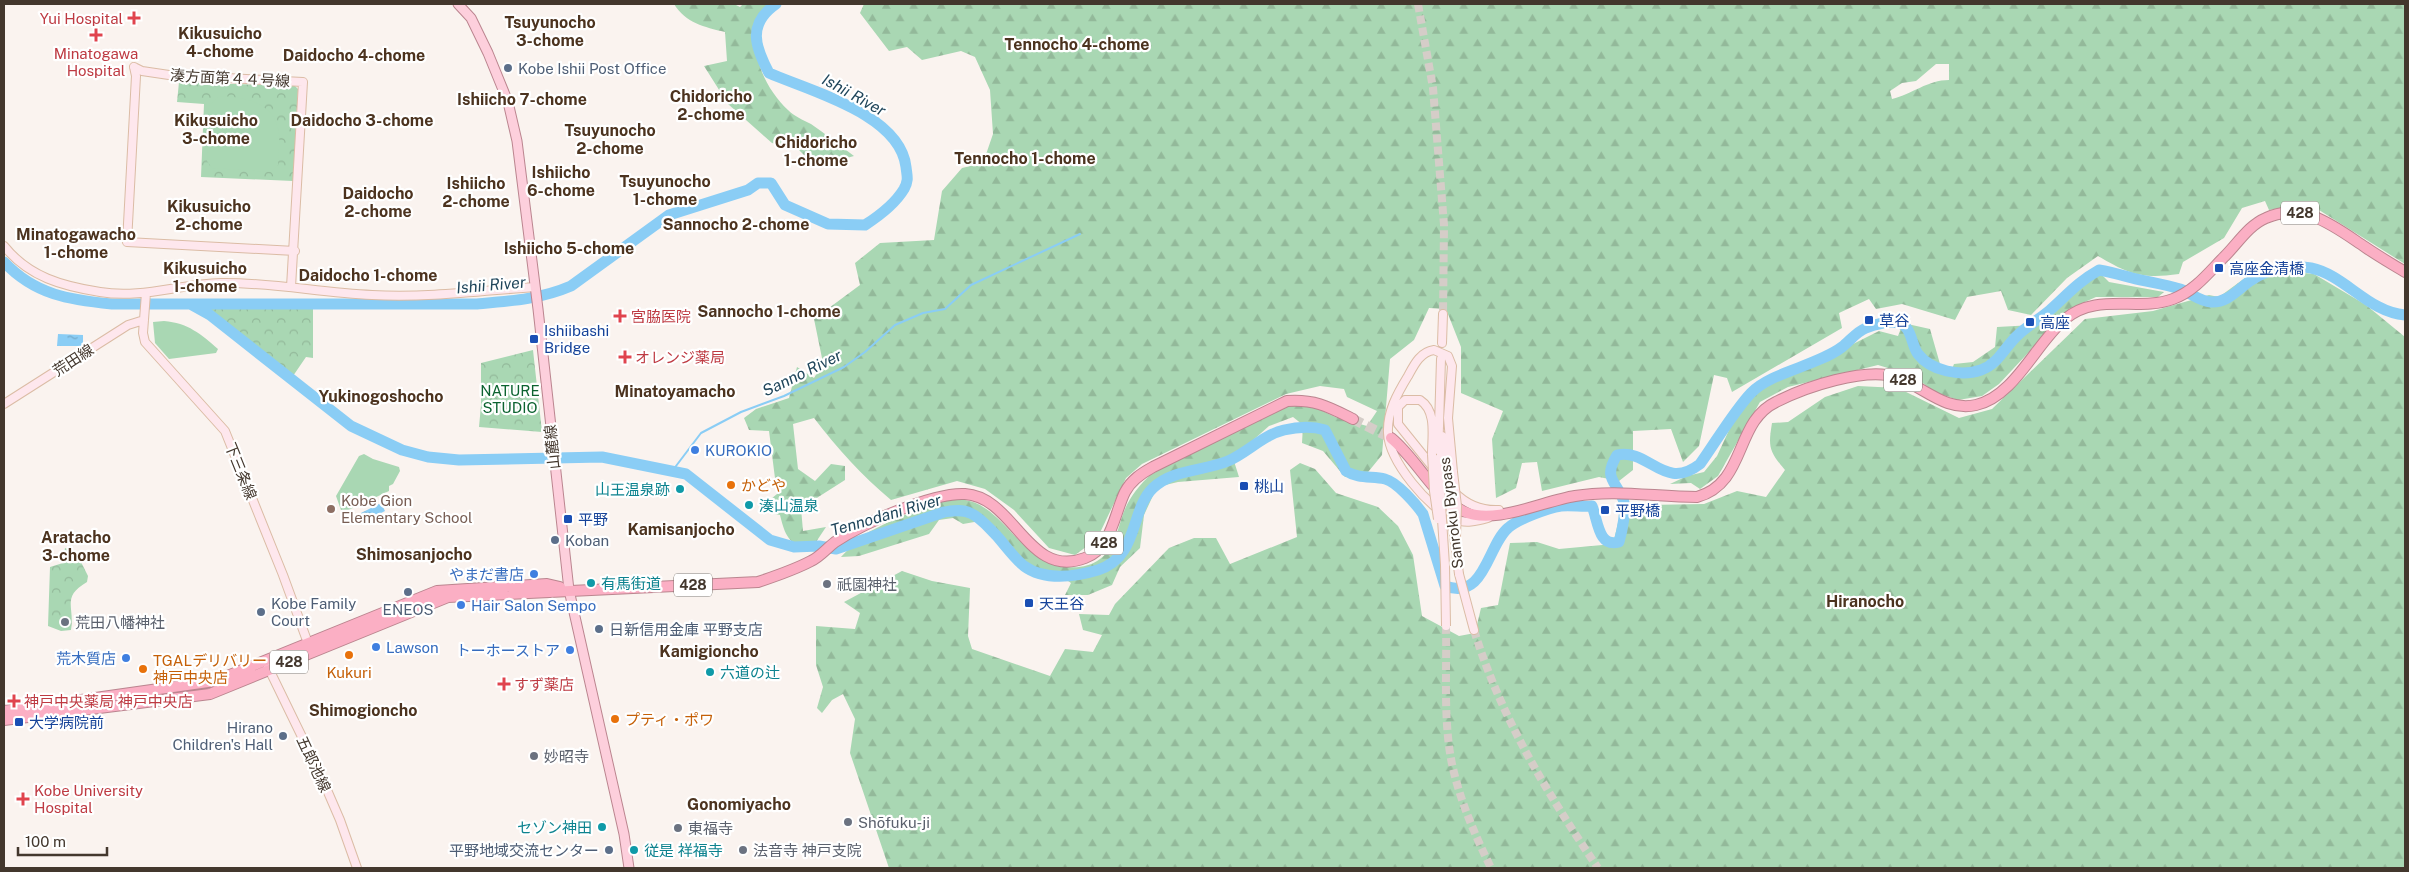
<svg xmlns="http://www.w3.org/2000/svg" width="2409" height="872" font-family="'Public Sans','Noto Sans JP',sans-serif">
<defs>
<pattern id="forest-firs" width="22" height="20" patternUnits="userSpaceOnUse" patternTransform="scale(1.25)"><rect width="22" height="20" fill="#a9d7b3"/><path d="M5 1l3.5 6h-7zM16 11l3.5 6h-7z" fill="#93b99a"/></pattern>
<pattern id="park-crowns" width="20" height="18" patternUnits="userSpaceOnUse" patternTransform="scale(1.25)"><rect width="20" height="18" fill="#a9d7b3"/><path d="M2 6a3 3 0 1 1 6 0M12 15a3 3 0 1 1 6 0" fill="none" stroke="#93b99a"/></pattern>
<pattern id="water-ripples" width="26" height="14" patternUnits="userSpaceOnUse" patternTransform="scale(1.25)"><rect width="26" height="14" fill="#8acdf5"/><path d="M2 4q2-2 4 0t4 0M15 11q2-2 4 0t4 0" fill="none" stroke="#72a7c7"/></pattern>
</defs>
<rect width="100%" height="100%" fill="#faf3ef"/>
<path fill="url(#forest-firs)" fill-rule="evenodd" d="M674,4H734L740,7L743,4H775C739,31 760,84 788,110C794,116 803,120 811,124C826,134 839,145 854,156L836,161H810L799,150L772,143L728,104L704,66L727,61L725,32C704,27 686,23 674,4Z
M864,4H2405V264L2319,210L2296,205L2269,210L2265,201L2242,208L2224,238L2183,262L2179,274C2143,279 2130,275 2098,256L2067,278L2031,315L2008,310L2001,291L1967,297L1955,320L1902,304L1876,309L1869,299L1839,313L1842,328L1732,392L1727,378L1714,375L1699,446L1683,462L1671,429L1633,431V470L1619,481L1599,477L1542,491L1537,462L1522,463L1516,488L1496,498L1492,439L1503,411L1461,393V347L1446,309L1429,308L1414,340L1390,359L1382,455L1364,477H1345L1323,451L1302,443L1303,425L1293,417L1269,426L1233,458L1239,477L1178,482L1157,487L1144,515L1140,548L1120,567L1112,585L1088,595H1065L1071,583L1058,574L1030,575L980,521L963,524L953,518L939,520L929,534L859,556L841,557C848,550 855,541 863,536C876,526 931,503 947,500C957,498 971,500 980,505C1012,523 1027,565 1068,567C1079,568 1091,566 1100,559C1116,548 1118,525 1125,509C1131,495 1140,485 1150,475L1272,410L1295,404L1313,406L1335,417L1367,426L1377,411L1347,397L1344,389L1320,386L1286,394L1142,464L1126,478L1097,539L1075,555L1049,548L1014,510L985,489L957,481L891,500C861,475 838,449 814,418L793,424L798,469L815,481L831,464L845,466V480L801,508L803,531L826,527L816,542L803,548C787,542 784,531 780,515L765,512L766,503L777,494L769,431L749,430L744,418L756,409L789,398L797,367L814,378L823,363L814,319L860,285L855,263L880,243L934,240L942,191L962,168L983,163L993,134L990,90L975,57L961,51L922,60L907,47L889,51L860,13ZM1936,64H1949V80C1928,80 1912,94 1892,99L1890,91L1902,83L1916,81Z
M2283,271L2314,274L2366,305L2405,337V868H889L850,753L855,719L843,694L832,700L822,713L817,708L823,687L816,665V626L855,629L860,613L844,602L902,571L932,581L970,588L968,636L972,649L1050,676L1065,649L1093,652L1102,635L1083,630L1079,614L1109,615L1115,604L1169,548L1194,538H1216L1230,564L1297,537L1290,470L1300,463L1315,469L1336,493L1378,507L1398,526L1413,555L1422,616L1459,636L1475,633L1481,608L1498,605L1510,543L1537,542L1559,549L1613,544L1621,510L1646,505L1704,504L1737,491L1766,497L1785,470C1769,451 1768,447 1772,423L1788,422L1825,397L1858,386L1898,388L1959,418L1992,409L2085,319L2153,311L2209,295L2219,297L2249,275Z
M2101,274L2109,282L2164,292L2158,297H2096L2069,309L1999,384L1982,396L1958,400L1937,393L1911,375L1878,365L1788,387L1760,402L1718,476L1700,489L1691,483L1670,484L1687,476L1704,472L1717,456L1736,415L1756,386L1795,373L1879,331L1898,336L1903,323L1930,329L1940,364L1950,374L1954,364L1973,362L1995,347L1997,327L2033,325L2087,275Z"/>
<path fill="url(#park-crowns)" d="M179,82L295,86L298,89L293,181L201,177L204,104L177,102Z
M313,308V358L306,357L293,376L204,309Z
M533,350L542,432L479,427L481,405V363Z
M65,548L76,552L88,576L87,582C61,597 75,607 71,630L61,631L48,626L50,567L63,563Z"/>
<path fill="#a9d7b3" d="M219,96C244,97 276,102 279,134C280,144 278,155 278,165L271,172L212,168L207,161L209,106Z
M164,321C188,323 201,334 218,349L216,353L169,359L155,343L153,322Z
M364,454L373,459L399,467L400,471L393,484L389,486V491L342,513L336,496L359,456Z"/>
<path fill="url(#water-ripples)" d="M58,334L83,335V346H57Z
M381,503L385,511L365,521L361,513Z"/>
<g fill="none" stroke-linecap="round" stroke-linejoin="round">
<path stroke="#8acdf5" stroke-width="2" d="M673,470L701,433L741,412L784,396L844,367L865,352L895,325L923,313L945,309L971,285L1080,234"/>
<path stroke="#8acdf5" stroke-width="11" d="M4,262C35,295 70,300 112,304H477C511,301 541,299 571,286L669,215L748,190L758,183H771L785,205L828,224L865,225C879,216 895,204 904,189C909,180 907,176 906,167C900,114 810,91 769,73C755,47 747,24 776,4
M192,305L210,315L351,426L402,450L428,457L459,460L602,457L686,474L770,540L794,547L819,546L836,549L944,512C952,511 962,509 970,513C980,517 989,528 996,535C1005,545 1014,558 1024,566C1044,581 1075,577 1098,570C1139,557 1130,510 1153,488C1173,469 1204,471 1228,461C1247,453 1263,435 1284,430C1297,427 1312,426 1325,430L1346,471C1358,479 1372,476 1385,479C1397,482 1416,504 1423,514L1445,586C1485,601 1487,546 1508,528C1518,519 1548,508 1561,506C1571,505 1583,507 1592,506C1598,520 1598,548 1619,542C1622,532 1627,508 1623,499C1615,480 1603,478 1617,455C1649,448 1664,492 1700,464C1715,443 1734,411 1751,393C1771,372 1817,366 1842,347C1850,341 1856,332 1866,328C1875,324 1889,321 1899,323C1912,326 1911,345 1918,354C1931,371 1961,377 1981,370C1999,364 2005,346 2019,334C2028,326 2039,319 2049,311C2066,296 2079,281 2099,270C2111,272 2121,275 2132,278C2148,282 2164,284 2180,289C2191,293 2199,301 2211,302C2228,303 2238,289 2250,281C2269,268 2289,264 2311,268C2345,275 2368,312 2405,315"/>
<path stroke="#d5cdc8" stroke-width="8" stroke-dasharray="8 4" stroke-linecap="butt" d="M1418,4L1433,88L1444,225L1443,314
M1446,626C1447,672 1443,720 1452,764C1460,801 1475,835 1491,868
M1474,630C1501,718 1547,793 1598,868"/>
<path stroke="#d5cdc8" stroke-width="10" stroke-dasharray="10 5" stroke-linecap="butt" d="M1353,419L1391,438"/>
<defs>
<path id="secondary" d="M134,67L142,71L169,75L303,82L291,287
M134,67L136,76L127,242L295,251
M4,246C29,277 62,286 100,292C141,299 180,284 221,283C271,282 321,293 372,295C426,298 480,291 534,287
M146,293L143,333L145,342L225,431L283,575L309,646
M1442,343L1443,314
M4,404L128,325L144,320
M1442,436L1445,465
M1432,454C1432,436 1437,411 1420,400H1405L1398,407V424L1435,470
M1438,459L1441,359
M1453,472L1448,418L1452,366L1448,356L1434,350C1420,352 1414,365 1408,376C1397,394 1387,412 1388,433C1389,461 1429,509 1454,519C1465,524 1477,521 1488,518
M1454,492C1467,505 1481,511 1499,510
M1459,574L1474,630
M268,667L321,776L340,820L357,868"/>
<path id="primary" d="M458,4L471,18L488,53L508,102L517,141L538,309L569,590L624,834L629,868"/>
<path id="highway" d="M1391,438C1417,459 1433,496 1463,511C1493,526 1543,501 1575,496C1615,489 1656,497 1697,497C1747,483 1734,422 1776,402C1805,387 1865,367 1896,377C1923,386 1945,412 1976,405C2015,396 2036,343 2065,319C2097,292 2138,312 2173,299C2195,291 2209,272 2225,256C2238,243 2249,225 2266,218C2304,201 2335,227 2365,247C2378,256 2392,264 2405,272
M4,711L215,681L437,591L547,584L560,587
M4,720L210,694L448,597L758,582C776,576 794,570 811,561C820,557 827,548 835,542C862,524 933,492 965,494C1015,497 1028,580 1085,558C1112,548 1114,514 1125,492C1131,480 1142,473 1153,467L1287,401C1315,399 1329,407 1353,419"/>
</defs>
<use href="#secondary" stroke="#dbbca5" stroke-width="10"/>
<use href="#primary" stroke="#bb858f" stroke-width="11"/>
<use href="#highway" stroke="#bb858f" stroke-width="12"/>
<use href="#secondary" stroke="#fee7ed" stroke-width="8"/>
<use href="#primary" stroke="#fdcfdc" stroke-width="9"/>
<use href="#highway" stroke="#fbafc4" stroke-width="10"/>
<defs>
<path id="secondary-bridge" d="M1432,454L1434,491L1438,519
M1438,459L1445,565L1446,626
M1445,465L1459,574
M1453,472L1457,506L1456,537"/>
</defs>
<use href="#secondary-bridge" stroke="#dbbca5" stroke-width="10" stroke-linecap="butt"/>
<use href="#secondary-bridge" stroke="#fee7ed" stroke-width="8"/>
</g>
<g fill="#e0444e" stroke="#fff" stroke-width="2">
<path d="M131.5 10.5h5v5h5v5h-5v5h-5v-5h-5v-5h5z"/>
<path d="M93.5 27.5h5v5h5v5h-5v5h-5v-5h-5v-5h5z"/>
<path d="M617.5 308.5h5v5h5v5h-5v5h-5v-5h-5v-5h5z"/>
<path d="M622.5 349.5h5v5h5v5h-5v5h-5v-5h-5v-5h5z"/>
<path d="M501.5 676.5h5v5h5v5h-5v5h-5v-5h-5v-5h5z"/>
<path d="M11.5 693.5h5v5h5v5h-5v5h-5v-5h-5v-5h5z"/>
<path d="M20.5 791.5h5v5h5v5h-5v5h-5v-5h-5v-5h5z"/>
</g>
<g fill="#5c6f8a" stroke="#fff" stroke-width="2">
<circle cx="508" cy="68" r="5"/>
<circle cx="555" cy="540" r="5"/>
<circle cx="408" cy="592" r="5"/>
<circle cx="261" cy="612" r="5"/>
<circle cx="599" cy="629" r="5"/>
<circle cx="283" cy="736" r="5"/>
<circle cx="609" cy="850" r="5"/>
</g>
<g fill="#1a4fb4" stroke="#fff" stroke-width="2">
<rect x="2214" y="263" width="10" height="10" rx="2.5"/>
<rect x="1864" y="315" width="10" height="10" rx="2.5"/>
<rect x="2025" y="317" width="10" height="10" rx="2.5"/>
<rect x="529" y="334" width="10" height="10" rx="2.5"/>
<rect x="1239" y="481" width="10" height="10" rx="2.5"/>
<rect x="1600" y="505" width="10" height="10" rx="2.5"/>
<rect x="563" y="514" width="10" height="10" rx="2.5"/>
<rect x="1024" y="598" width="10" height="10" rx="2.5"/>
<rect x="14" y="717" width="10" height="10" rx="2.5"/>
</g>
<g fill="#3f7fe0" stroke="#fff" stroke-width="2">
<circle cx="695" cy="450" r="5"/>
<circle cx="534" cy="574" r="5"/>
<circle cx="461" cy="605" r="5"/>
<circle cx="376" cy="647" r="5"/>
<circle cx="570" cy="650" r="5"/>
<circle cx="126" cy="658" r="5"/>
</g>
<g fill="#e8710a" stroke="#fff" stroke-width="2">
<circle cx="731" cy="485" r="5"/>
<circle cx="349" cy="655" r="5"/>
<circle cx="143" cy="669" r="5"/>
<circle cx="615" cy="719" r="5"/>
</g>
<g fill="#0f9aa8" stroke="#fff" stroke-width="2">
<circle cx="680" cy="489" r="5"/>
<circle cx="749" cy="505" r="5"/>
<circle cx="591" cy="583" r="5"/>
<circle cx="710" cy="672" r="5"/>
<circle cx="602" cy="827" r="5"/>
<circle cx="634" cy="850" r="5"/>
</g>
<circle fill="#8d6e63" stroke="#fff" stroke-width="2" cx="331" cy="509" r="5"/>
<g fill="#6b7280" stroke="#fff" stroke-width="2">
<circle cx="827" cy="584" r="5"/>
<circle cx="65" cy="622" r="5"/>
<circle cx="534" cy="756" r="5"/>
<circle cx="848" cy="822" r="5"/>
<circle cx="678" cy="828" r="5"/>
<circle cx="743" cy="850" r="5"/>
</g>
<g text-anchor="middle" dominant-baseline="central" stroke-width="4.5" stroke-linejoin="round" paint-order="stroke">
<g fill="#fff" stroke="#7b736c" stroke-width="1">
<rect x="2281" y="201.5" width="38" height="23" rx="4"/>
<rect x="1884" y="368.5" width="38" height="23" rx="4"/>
<rect x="1085" y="531.5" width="38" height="23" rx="4"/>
<rect x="674" y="573.5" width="38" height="23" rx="4"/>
<rect x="270" y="650.5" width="38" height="23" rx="4"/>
</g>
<g font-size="14" font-weight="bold" fill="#43372d">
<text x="2300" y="213">428</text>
<text x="1903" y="380">428</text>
<text x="1104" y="543">428</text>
<text x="693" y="585">428</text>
<text x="289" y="662">428</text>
</g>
<g font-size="15" fill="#be3a42" stroke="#fff" text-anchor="start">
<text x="123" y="18" text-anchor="end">Yui Hospital</text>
<text x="96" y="53" text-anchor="middle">Minatogawa<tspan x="96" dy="17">Hospital</tspan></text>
<text x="631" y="316">宮脇医院</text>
<text x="635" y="357">オレンジ薬局</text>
<text x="514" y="684">すず薬店</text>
<text x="24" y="701">神戸中央薬局 神戸中央店</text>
<text x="34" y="790">Kobe University<tspan x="34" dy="17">Hospital</tspan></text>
</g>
<g font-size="15" fill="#4e5e75" stroke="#fff" text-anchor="start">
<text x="518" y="68">Kobe Ishii Post Office</text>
<text x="565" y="540">Koban</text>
<text x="271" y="603">Kobe Family<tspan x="271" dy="17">Court</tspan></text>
<text x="408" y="609" text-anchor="middle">ENEOS</text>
<text x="609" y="629">日新信用金庫 平野支店</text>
<text x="273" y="727" text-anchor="end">Hirano<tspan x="273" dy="17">Children's Hall</tspan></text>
<text x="599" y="850" text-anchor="end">平野地域交流センター</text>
</g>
<g font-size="15" fill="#43372d" stroke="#fff">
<text transform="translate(230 78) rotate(3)">湊方面第４４号線</text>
<text transform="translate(73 360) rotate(-33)">荒田線</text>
<text transform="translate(552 447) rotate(-96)">山麓線</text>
<text transform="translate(241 471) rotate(68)">下三条線</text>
<text transform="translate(1451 513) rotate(-97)">Sanroku Bypass</text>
<text transform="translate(314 764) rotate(65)">五郎池線</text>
</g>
<g font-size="15" fill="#164399" stroke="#fff" text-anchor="start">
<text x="2229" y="268">高座金清橋</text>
<text x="1879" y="320">草谷</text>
<text x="2040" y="322">高座</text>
<text x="544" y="330">Ishiibashi<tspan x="544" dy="17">Bridge</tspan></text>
<text x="1254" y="486">桃山</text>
<text x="1615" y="510">平野橋</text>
<text x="578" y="519">平野</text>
<text x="1039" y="603">天王谷</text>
<text x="29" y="722">大学病院前</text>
</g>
<g font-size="15" fill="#0c6330" stroke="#fff">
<text x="510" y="390">NATURE<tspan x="510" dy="17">STUDIO</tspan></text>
</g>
<g font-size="15" fill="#366cbe" stroke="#fff" text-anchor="start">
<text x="705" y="450">KUROKIO</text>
<text x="524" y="574" text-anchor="end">やまだ書店</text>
<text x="471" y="605">Hair Salon Sempo</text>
<text x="386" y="647">Lawson</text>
<text x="560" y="650" text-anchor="end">トーホーストア</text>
<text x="116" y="658" text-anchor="end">荒木質店</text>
</g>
<g font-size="15" fill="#c56008" stroke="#fff" text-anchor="start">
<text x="741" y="485">かどや</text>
<text x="153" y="660">TGALデリバリー<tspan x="153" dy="17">神戸中央店</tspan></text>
<text x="349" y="672" text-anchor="middle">Kukuri</text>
<text x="625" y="719">プティ・ポワ</text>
</g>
<g font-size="15" fill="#0d838f" stroke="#fff" text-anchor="start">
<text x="670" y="489" text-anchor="end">山王温泉跡</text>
<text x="759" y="505">湊山温泉</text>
<text x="601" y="583">有馬街道</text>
<text x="720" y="672">六道の辻</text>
<text x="592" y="827" text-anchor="end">セゾン神田</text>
<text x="644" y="850">従是 祥福寺</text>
</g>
<g font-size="15" fill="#785e54" stroke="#fff" text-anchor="start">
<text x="341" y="500">Kobe Gion<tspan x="341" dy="17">Elementary School</tspan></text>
</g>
<g font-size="15" fill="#5b616d" stroke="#fff" text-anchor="start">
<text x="837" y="584">祇園神社</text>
<text x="75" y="622">荒田八幡神社</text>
<text x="544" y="756">妙昭寺</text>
<text x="858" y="822">Shōfuku-ji</text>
<text x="688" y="828">東福寺</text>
<text x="753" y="850">法音寺 神戸支院</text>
</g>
<g font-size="16" font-weight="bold" fill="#4c331f" stroke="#fff">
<text x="550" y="22">Tsuyunocho<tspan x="550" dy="18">3-chome</tspan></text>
<text x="220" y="33">Kikusuicho<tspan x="220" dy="18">4-chome</tspan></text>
<text x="1077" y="44">Tennocho 4-chome</text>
<text x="354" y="55">Daidocho 4-chome</text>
<text x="711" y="96">Chidoricho<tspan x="711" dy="18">2-chome</tspan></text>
<text x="522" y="99">Ishiicho 7-chome</text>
<text x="216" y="120">Kikusuicho<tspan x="216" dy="18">3-chome</tspan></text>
<text x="362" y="120">Daidocho 3-chome</text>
<text x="610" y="130">Tsuyunocho<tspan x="610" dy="18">2-chome</tspan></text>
<text x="816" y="142">Chidoricho<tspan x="816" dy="18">1-chome</tspan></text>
<text x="1025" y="158">Tennocho 1-chome</text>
<text x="561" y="172">Ishiicho<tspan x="561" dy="18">6-chome</tspan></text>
<text x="665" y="181">Tsuyunocho<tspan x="665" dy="18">1-chome</tspan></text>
<text x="476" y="183">Ishiicho<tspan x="476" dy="18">2-chome</tspan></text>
<text x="378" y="193">Daidocho<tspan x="378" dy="18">2-chome</tspan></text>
<text x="209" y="206">Kikusuicho<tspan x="209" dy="18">2-chome</tspan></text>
<text x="736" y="224">Sannocho 2-chome</text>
<text x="76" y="234">Minatogawacho<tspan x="76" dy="18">1-chome</tspan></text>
<text x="569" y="248">Ishiicho 5-chome</text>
<text x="205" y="268">Kikusuicho<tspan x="205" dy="18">1-chome</tspan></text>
<text x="368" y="275">Daidocho 1-chome</text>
<text x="769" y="311">Sannocho 1-chome</text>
<text x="675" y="391">Minatoyamacho</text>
<text x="381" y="396">Yukinogoshocho</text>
<text x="681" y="529">Kamisanjocho</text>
<text x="76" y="537">Aratacho<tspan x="76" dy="18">3-chome</tspan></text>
<text x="414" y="554">Shimosanjocho</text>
<text x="1865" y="601">Hiranocho</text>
<text x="709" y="651">Kamigioncho</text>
<text x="363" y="710">Shimogioncho</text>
<text x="739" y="804">Gonomiyacho</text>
</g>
<g font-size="16" font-style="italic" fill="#20465b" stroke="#fff">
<text transform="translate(854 95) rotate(29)">Ishii River</text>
<text transform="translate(491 285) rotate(-5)">Ishii River</text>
<text transform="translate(802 373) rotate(-26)">Sanno River</text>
<text transform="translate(886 515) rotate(-16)">Tennodani River</text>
</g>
</g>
<rect width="2409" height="872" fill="none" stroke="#43372d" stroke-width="10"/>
<path d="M18 847v8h89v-8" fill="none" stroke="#43372d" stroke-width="2.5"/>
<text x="25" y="847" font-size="15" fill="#43372d" stroke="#ffffff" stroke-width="4" paint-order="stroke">100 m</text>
</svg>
